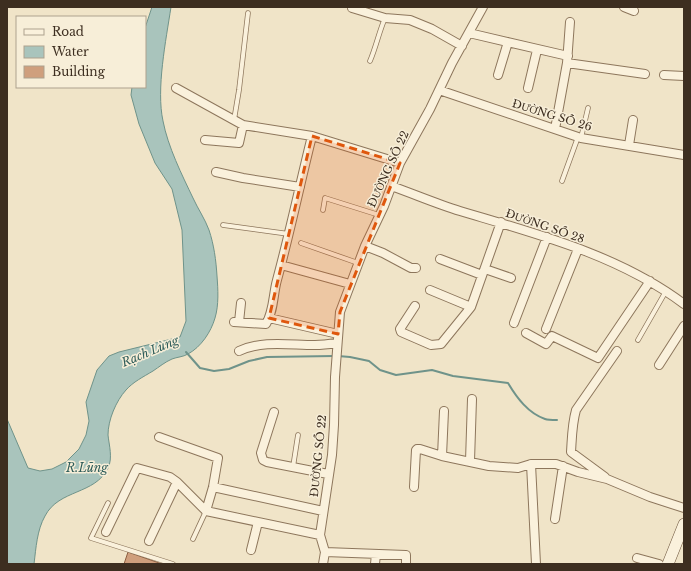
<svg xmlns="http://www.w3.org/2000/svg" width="691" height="571" font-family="'Libre Baskerville',serif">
<rect width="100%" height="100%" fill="#f0e4c8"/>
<path fill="#a9c4bc" stroke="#6f938a" d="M152,7H171C166,40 156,89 163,121C168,147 182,175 193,198C198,209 205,219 209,230C214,245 216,260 217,276C218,289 219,305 215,318C211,332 201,347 188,354C183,357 177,357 172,359C165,362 159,367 153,371C143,377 133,382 126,390C116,401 108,420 108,435C109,445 113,458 108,468C95,495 59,489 45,516C37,530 36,548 34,564H7V419L28,468L40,471L52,469L66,462L79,449L86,435L89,421L86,402L97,370L109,356L119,352L180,337L186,321L182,230L172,189L155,163L139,124L131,95L132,87H145V28Z"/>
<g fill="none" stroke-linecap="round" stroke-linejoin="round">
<path stroke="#6f938a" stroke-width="2" d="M186,352L200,368L214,371L229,369L249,361L267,357L334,356
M338,356L350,357L369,361L380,370L396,375L432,370L453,376L508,383C517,398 528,413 545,419C548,420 553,420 557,420"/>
</g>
<path fill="#cf9f7d" stroke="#8d5f41" d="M128,552L162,564H124Z"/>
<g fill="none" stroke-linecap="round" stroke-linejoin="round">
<defs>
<path id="lane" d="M370,61C376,47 379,32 385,18
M234,120L239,90L248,13
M581,138L588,108
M562,181L578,137
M323,210L325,198L379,215
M223,225L289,234
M301,243L358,263
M638,340L666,291
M293,467L298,435
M108,503L91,538L173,564
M193,539L206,511"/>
<path id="street" d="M624,7L634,11
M352,8L385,18L410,20L432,29L462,46
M469,33L568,56
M567,63L645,74
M498,75L508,42
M664,75L684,76
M176,88L243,125L312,136L400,163
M528,88L537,50
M439,90L581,138L684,155
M555,129L567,63L570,22
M205,140L239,143L243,125
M629,145L633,120
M216,172L243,178L300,187
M391,186C414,194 437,204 460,211C537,234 619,255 684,304
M365,246L383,253L411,268H416
M440,259L482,275
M281,265L350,284
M485,269L511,278
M430,290L471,307
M415,306L400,329L401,332L431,345L441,344L471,307L501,222
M269,318L338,334
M234,322L266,324C274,311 273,294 277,280C290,232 300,184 312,136
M239,322L241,303
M514,323L547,237
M546,329L578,249
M526,333L546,344L552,336L598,358L650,281
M239,351C263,340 289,345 315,345C323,345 330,344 337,343
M659,365L684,326
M274,412L261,453L263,460L267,462L328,474
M159,437L218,458L213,487L206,511
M442,456L444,411
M470,461L472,399
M531,464L536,564
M605,477L571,452C572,437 572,424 576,410L617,351
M213,487L323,511
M414,487L416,450L417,449H420L442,456L489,466L518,468L531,464H556L578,472L607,479L650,497L684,508
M555,519L563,466
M106,532L137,468L170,477L177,482L206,511L320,535
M149,541L177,482
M251,550L258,522
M325,552L406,555V564
M637,558L659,564
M323,564L325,552L320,535L332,455L334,425L335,377L340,312L365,246L384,206L400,163L430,109L452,63L483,7
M375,564L376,554"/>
<path id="secondary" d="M668,564L684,524"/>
</defs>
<use href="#lane" stroke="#8d765c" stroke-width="5.5"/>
<use href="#street" stroke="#8d765c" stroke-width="10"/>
<use href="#secondary" stroke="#6f573f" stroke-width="12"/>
<use href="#lane" stroke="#faf1dc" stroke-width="4"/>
<use href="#street" stroke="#faf1dc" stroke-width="8"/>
<use href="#secondary" stroke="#faf1dc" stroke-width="11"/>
</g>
<path fill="#df570d" fill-opacity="0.2" stroke="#df570d" stroke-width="3" stroke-dasharray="8 5" stroke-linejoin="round" d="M312,136L400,163L340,312L338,334L269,318Z"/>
<g text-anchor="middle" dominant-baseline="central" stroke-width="3" stroke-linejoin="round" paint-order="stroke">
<g font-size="11" fill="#3d2e20" stroke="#f7eed8">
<text transform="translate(552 115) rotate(17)">ĐƯỜNG SỐ 26</text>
<text transform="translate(388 169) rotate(-65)">ĐƯỜNG SỐ 22</text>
<text transform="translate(545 226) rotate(19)">ĐƯỜNG SỐ 28</text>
<text transform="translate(318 456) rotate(-84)">ĐƯỜNG SỐ 22</text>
</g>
<g font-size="12" font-style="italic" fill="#2f5d5a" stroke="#f7eed8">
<text transform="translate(150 351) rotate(-23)">Rạch Lùng</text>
<text x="87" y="467">R.Lũng</text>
</g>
</g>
<rect width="691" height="571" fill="none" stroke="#3d2e20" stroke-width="16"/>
<rect x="16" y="16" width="130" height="72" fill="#f7eed8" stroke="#ada18e"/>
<rect x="24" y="29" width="20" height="6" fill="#faf1dc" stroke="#ada18e"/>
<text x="52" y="36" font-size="12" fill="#3d2e20">Road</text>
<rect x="24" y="46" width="20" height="12" fill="#a9c4bc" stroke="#ada18e"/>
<text x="52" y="56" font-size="12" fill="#3d2e20">Water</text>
<rect x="24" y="66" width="20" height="12" fill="#cf9f7d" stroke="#ada18e"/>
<text x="52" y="76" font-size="12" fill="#3d2e20">Building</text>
</svg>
